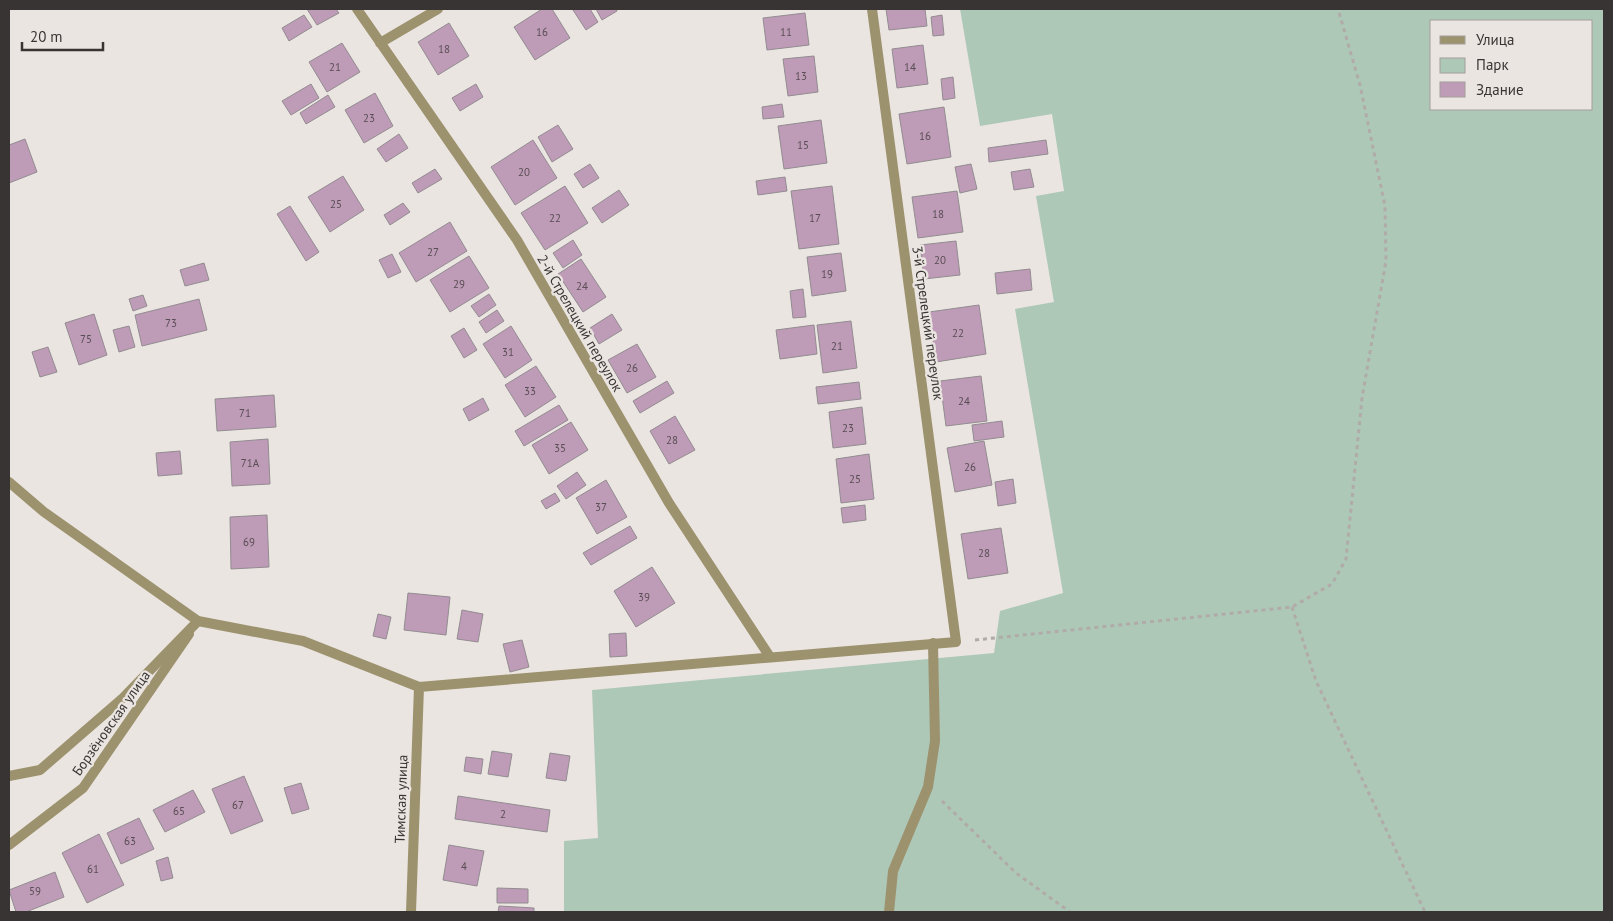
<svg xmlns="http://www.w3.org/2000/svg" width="1613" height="921" font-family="'PT Sans',sans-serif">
<rect width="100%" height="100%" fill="#ebe5e1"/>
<path fill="#aec8b8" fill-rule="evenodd" d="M960,9H1604V912H564V841L598,838L592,690L994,653L1000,611L1063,593L1015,309L1054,302L1036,196L1064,191L1052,114L980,126ZM1432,21H1592V109H1432Z"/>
<path fill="#be9bb6" stroke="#928c91" d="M307,9H336L339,13L317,25Z
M542,9H552L570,38L535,60L514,27Z
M575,9H590L598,22L586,30L573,10Z
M596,9H616L617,11L602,20Z
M886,9H925L927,26L889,30Z
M805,13L809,45L767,50L763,18Z
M304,15L312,27L289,41L282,28Z
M942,15L944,35L933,36L931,17Z
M449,23L469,56L438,75L418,42Z
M342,43L360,72L327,92L309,62Z
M923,45L928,84L897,88L892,49Z
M814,56L818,92L788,96L783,59Z
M953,77L955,98L943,100L941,79Z
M311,84L319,98L291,115L282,101Z
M476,84L483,97L460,111L452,98Z
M375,93L393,126L364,143L345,110Z
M328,95L335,107L306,124L300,113Z
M782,104L784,117L763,119L762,107Z
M944,107L951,157L907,164L899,114Z
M821,120L827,163L784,169L778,126Z
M558,125L573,149L552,162L538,137Z
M399,134L408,148L386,162L377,149Z
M25,139L37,172L9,183V145Z
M533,140L557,178L515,205L491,167Z
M1046,140L1048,154L989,162L988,148Z
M590,164L599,178L583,188L574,174Z
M971,164L977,189L960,193L955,167Z
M435,169L442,179L418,193L412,183Z
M1030,169L1034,187L1014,190L1011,172Z
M343,176L364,210L330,232L308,197Z
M785,177L787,191L758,195L756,181Z
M565,186L588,223L545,250L521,213Z
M832,186L839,244L799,249L791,191Z
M619,190L629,205L602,223L592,208Z
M957,191L963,232L918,238L912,197Z
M403,203L410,212L390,225L384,215Z
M290,206L319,252L306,261L277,214Z
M450,222L467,251L416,282L399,253Z
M573,240L582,255L563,268L553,253Z
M956,241L960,275L924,279L920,245Z
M841,253L846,291L812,296L807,257Z
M392,254L401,272L388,278L379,260Z
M469,256L489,288L450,312L430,280Z
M581,259L606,297L583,312L558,274Z
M204,263L209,280L185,286L180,270Z
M1030,269L1032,290L997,294L995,273Z
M803,289L806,317L793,318L790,291Z
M489,294L496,305L479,317L471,306Z
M143,295L147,306L133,311L129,299Z
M199,299L207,330L142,346L135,315Z
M979,305L986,354L936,362L929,312Z
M497,310L504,321L486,333L479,322Z
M94,314L107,355L79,365L65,323Z
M612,314L622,330L599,344L590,328Z
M851,321L857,368L823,373L817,325Z
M814,325L817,354L780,359L776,330Z
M129,326L135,347L119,352L113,330Z
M511,326L532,360L505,378L483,344Z
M464,328L477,350L464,358L451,336Z
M637,344L656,377L627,393L608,360Z
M48,347L57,372L40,377L32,352Z
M536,366L556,397L525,417L505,385Z
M981,376L987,421L946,426L940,381Z
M667,381L674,393L640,413L633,401Z
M859,382L861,399L818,404L816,387Z
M274,395L276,427L217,431L215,399Z
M483,398L489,410L469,421L463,409Z
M559,405L568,420L524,446L515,431Z
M862,407L866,444L833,448L829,412Z
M675,416L695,450L669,464L650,431Z
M1002,421L1004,437L974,441L972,425Z
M571,422L588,450L549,474L532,445Z
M268,439L270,484L232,486L230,442Z
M984,441L992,485L955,492L947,448Z
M180,451L182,474L158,476L156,453Z
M869,454L874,499L841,503L836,459Z
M577,472L586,485L566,499L557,486Z
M1013,479L1016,503L998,506L995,482Z
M606,480L627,517L597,534L576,498Z
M555,493L560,501L546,509L541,501Z
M865,505L866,520L843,523L841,508Z
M267,515L269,567L231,569L230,517Z
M630,526L637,538L591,565L583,553Z
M1001,528L1008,573L968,579L961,534Z
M652,567L675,603L636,627L614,591Z
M408,593L450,597L446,635L404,630Z
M462,610L483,614L478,642L457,639Z
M378,614L391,617L386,639L373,636Z
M626,633L627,656L610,657L609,634Z
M522,640L529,667L510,672L503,644Z
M492,751L512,754L508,777L488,774Z
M550,753L570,756L566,781L546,778Z
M466,757L483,759L481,774L464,771Z
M244,776L263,821L231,834L212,789Z
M301,783L309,809L292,814L284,788Z
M193,790L205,812L165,832L153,810Z
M458,796L550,810L547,832L455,819Z
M139,818L154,849L121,864L107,833Z
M99,834L124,885L87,903L62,853Z
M449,845L484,851L477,886L443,880Z
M168,857L173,878L161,881L156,861Z
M55,872L64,897L26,912H16L9,890Z
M497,888L528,889V903H497Z
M499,906L534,908V912H498Z"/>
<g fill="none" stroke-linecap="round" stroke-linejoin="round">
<path stroke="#b0aba8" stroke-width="3" stroke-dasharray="4 4" stroke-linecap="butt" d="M1292,607L1316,681L1425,912
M975,640L1292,607L1332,584L1346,559L1362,398L1386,261L1385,206L1360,85L1338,9
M942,801L1016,873L1070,912"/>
<path stroke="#9d926e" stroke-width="10" d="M9,845L83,788L189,634
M889,912L893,871L928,787L935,741L933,643"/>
<path stroke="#9d926e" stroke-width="10" d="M357,9L517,240L669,503L770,657
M380,43L438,9
M9,482L44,512L198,621L123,698L40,770L9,776
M198,621L303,641L419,687L956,642L872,9
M411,912L419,687"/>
</g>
<g text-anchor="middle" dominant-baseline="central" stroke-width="4.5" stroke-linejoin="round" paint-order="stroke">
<g font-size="11" fill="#594e54">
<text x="542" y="32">16</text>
<text x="786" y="32">11</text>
<text x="444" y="49">18</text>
<text x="335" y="67">21</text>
<text x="910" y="67">14</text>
<text x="801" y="76">13</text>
<text x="369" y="118">23</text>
<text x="925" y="136">16</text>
<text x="803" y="145">15</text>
<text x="524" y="172">20</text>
<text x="336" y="204">25</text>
<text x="938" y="214">18</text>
<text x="555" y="218">22</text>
<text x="815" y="218">17</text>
<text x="433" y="252">27</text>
<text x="940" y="260">20</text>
<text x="827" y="274">19</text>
<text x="459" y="284">29</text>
<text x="582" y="286">24</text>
<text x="171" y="323">73</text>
<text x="958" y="333">22</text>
<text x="86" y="339">75</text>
<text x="837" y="346">21</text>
<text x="508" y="352">31</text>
<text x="632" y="368">26</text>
<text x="530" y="391">33</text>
<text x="964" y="401">24</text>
<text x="245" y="413">71</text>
<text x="848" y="428">23</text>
<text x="672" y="440">28</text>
<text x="560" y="448">35</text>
<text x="250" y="463">71А</text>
<text x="970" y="467">26</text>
<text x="855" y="479">25</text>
<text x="601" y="507">37</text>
<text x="249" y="542">69</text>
<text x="984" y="553">28</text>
<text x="644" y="597">39</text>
<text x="238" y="805">67</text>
<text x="179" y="811">65</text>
<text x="503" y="814">2</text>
<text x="130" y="841">63</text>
<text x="464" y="866">4</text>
<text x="93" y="869">61</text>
<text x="35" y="891">59</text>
</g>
<g font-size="14" fill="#373433" stroke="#ebe5e1">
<text transform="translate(580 323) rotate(60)">2-й Стрелецкий переулок</text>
<text transform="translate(928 323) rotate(82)">3-й Стрелецкий переулок</text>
<text transform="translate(111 723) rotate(-55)">Борзёновская улица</text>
<text transform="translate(401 799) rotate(-88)">Тимская улица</text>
</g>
</g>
<rect width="1613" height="921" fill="none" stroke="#373433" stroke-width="20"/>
<rect x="1430" y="20" width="162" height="90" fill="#ebe5e1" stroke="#a39e9b"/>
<rect x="1440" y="36" width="25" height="8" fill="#9d926e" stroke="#a39e9b"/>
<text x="1476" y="45" font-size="15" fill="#373433">Улица</text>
<rect x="1440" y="58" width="25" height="15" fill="#aec8b8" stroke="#a39e9b"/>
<text x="1476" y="70" font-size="15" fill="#373433">Парк</text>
<rect x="1440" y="82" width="25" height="15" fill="#be9bb6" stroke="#a39e9b"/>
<text x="1476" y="95" font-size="15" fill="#373433">Здание</text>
<path d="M22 42v8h81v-8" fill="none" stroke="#373433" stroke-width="2.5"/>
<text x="30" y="42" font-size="15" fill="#373433" stroke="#ebe5e1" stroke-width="4" paint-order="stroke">20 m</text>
</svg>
